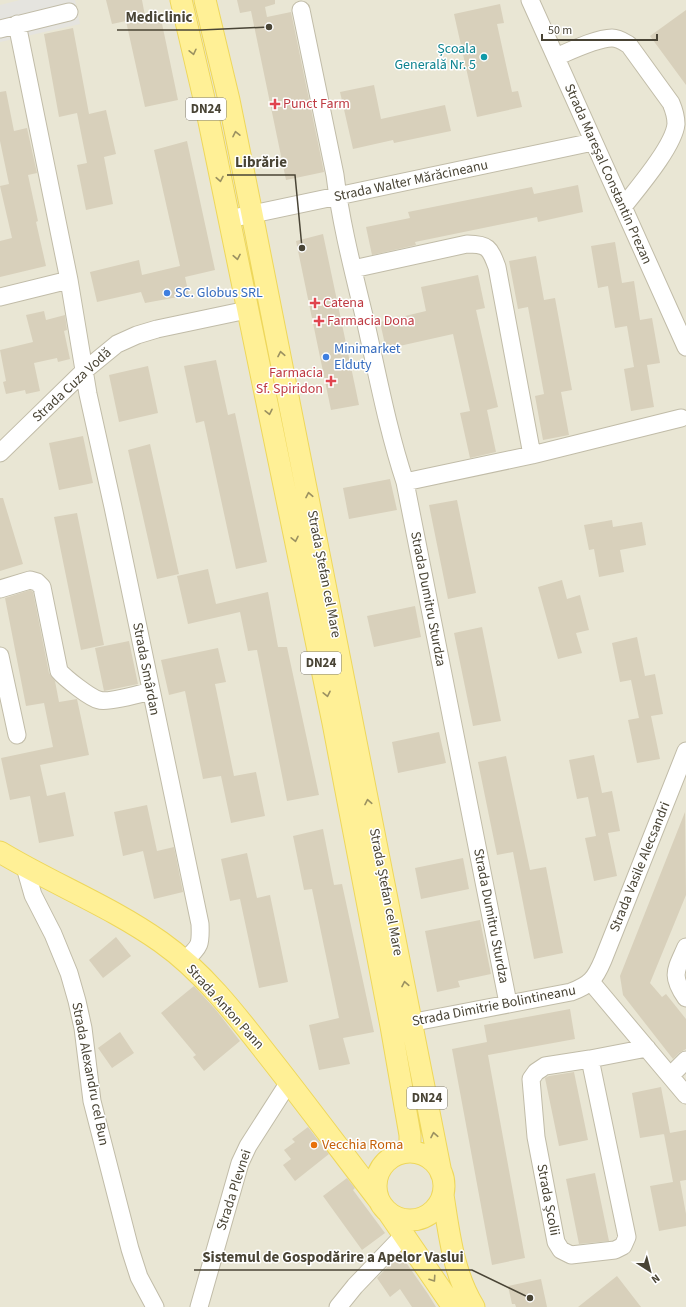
<svg xmlns="http://www.w3.org/2000/svg" width="686" height="1307" font-family="'Source Sans 3',sans-serif">
<rect width="100%" height="100%" fill="#f5f3e7"/>
<path fill="#e9e6d4" d="M0,0H686V1307H0Z"/>
<path fill="#e5e4df" d="M20,0H75L80,24L0,42V5Z"/>
<path fill="#d8d0bb" d="M106,0H142L145,16L160,14L178,100L145,107L126,21L112,24Z
M237,0H275V4L265,7L267,17L291,12L324,172L286,180L251,11L240,13Z
M500,4L504,23L497,24L512,92L518,91L522,107L477,117L454,14Z
M686,10V85L650,36Z
M73,28L89,114L106,110L116,154L104,157L113,204L86,210L77,165L87,163L77,113L59,117L44,34Z
M374,85L381,119L445,105L451,131L394,143L393,140L353,149L340,92Z
M6,91L14,131L27,128L37,173L28,175L38,221L36,222L46,266L0,277V241L12,238L0,186L9,184L0,141V92Z
M187,141L215,270L185,277L189,295L145,303L141,292L97,302L90,272L139,260L142,275L180,266L154,150Z
M578,185L583,212L538,222L537,217L415,242L416,245L372,255L366,227L410,218L408,212L532,187L534,194Z
M323,234L359,405L331,410L296,241Z
M615,242L622,283L634,281L640,320L652,318L660,363L647,365L654,407L631,411L624,369L634,367L627,326L615,328L608,286L598,288L591,246Z
M536,256L544,300L555,298L572,390L561,392L569,435L543,440L535,396L544,394L528,307L518,309L509,261Z
M478,275L485,308L476,310L498,407L487,410L496,452L470,458L460,413L470,411L453,334L386,349L380,322L426,311L421,287Z
M44,311L46,320L65,315L67,330L64,331L70,359L58,362L57,358L34,363L40,391L26,394L25,390L6,394L3,382L6,381L0,350L33,342L26,315Z
M216,360L228,415L235,413L267,562L236,569L204,421L196,423L184,366Z
M148,366L158,413L119,422L109,375Z
M83,436L93,483L59,490L49,443Z
M150,444L179,574L157,579L128,450Z
M390,479L397,510L349,519L343,488Z
M0,498H3L23,564L0,571Z
M457,500L476,593L448,599L429,505Z
M77,513L104,645L81,650L54,517Z
M612,520L613,527L642,522L646,545L620,550L624,572L599,577L594,549L589,550L584,525Z
M208,569L216,604L268,592L278,647H287L319,795L287,801L257,650L248,651L240,612L188,624L177,576Z
M562,580L567,599L580,595L589,630L576,633L582,653L558,659L538,587Z
M30,590L33,592L49,673L55,681L59,702L77,699L89,755L40,765L47,796L65,792L74,836L39,843L30,796L10,800L1,758L53,747L44,703L26,706L5,598Z
M415,606L421,637L374,647L367,616Z
M482,627L501,721L473,726L454,633Z
M637,637L645,676L655,674L663,714L651,716L660,759L637,763L628,720L639,718L631,680L620,682L612,643Z
M129,641L138,684L104,691L95,648Z
M218,648L226,682L215,684L234,776L256,772L265,816L231,823L221,776L203,779L185,691L169,695L161,660Z
M439,732L446,763L398,773L392,742Z
M594,755L602,793L612,791L620,831L608,833L617,876L594,881L585,838L596,836L588,797L577,799L569,760Z
M506,756L530,870L546,867L563,953L534,959L513,852L497,855L478,762Z
M147,805L157,851L174,847L183,892L154,899L143,851L123,856L114,812Z
M685,812L686,895L650,983L662,997L666,994L686,1019V1049L679,1053L673,1059L623,995L620,976Z
M323,829L334,885L342,884L374,1032L343,1038L350,1064L319,1070L309,1025L339,1018L312,889L304,890L293,836Z
M247,853L257,898L270,895L288,982L259,988L240,899L230,901L221,859Z
M463,858L469,889L421,899L415,868Z
M480,920L491,974L458,981L460,987L437,992L425,931Z
M116,937L131,956L103,978L89,960Z
M194,986L216,1010L240,1041L204,1071L193,1057L196,1055L161,1013Z
M570,1009L575,1039L488,1055L525,1258L492,1265L452,1049L487,1042L484,1025Z
M120,1032L134,1053L112,1068L98,1048Z
M574,1072L588,1140L559,1146L545,1078L549,1076Z
M661,1087L670,1133L640,1138L632,1093Z
M308,1127L329,1154L295,1181L283,1165L291,1159L284,1150L295,1142L292,1139Z
M686,1130V1180L680,1181L686,1214V1226L659,1231L650,1186L673,1182L664,1134Z
M595,1173L609,1241L579,1244L566,1179Z
M347,1178L355,1188L353,1190L385,1233L362,1250L323,1196Z
M400,1254L428,1294L436,1307H412L400,1289L390,1297L377,1278Z
M617,1276L641,1307H578Z
M541,1279L547,1307H516L515,1304H512L508,1286Z"/>
<g fill="none" stroke-linecap="round" stroke-linejoin="round">
<defs>
<path id="minor" d="M530,0L686,347
M301,10L335,175C341,225 354,274 366,324C378,377 388,431 405,482L508,1003
M17,24L69,280L88,394L113,507L200,924C201,946 200,946 184,961
M0,29L69,12
M556,57C570,51 597,38 612,38C619,38 624,42 629,45L671,103C674,110 676,116 676,124C674,146 637,189 623,207
M229,219L593,142
M353,269L467,244C488,244 490,248 497,267L532,455
M0,297L69,280
M0,453L84,371L117,344L137,335L157,329L247,310
M405,482L532,455L681,418
M0,589L30,580L37,582L42,587L59,671C65,678 90,698 99,700C108,703 140,694 151,691
M0,656L17,735
M25,867L33,895L53,934L69,973L77,1001L83,1028L92,1101L130,1249L139,1277L155,1307
M686,947C676,970 670,975 686,998
M591,982L686,1095
M399,1025L571,992C590,985 595,979 603,960L686,751
M590,1059L627,1237L623,1246L615,1250L571,1255L561,1250L556,1242L536,1137L531,1079L536,1072L545,1066L590,1059L647,1048
M670,1076L686,1060
M199,1307L240,1163L248,1146L289,1082
M338,1307L355,1286L403,1236"/>
<path id="major" d="M181,0L206,107L333,723L391,1026L410,1135V1152
M205,0L229,100L252,214L441,1173
M0,852C53,884 110,906 161,942C202,971 235,1013 266,1053C304,1101 341,1151 378,1199
M376 1186a34 34 0 1 1 68 0a34 34 0 1 1-68 0Z
M443,1195C449,1233 453,1273 474,1307
M388,1212L453,1307"/>
</defs>
<use href="#minor" stroke="#c1bca8" stroke-width="19"/>
<use href="#major" stroke="#eed75b" stroke-width="23"/>
<use href="#minor" stroke="#fff" stroke-width="17"/>
<use href="#major" stroke="#fff096" stroke-width="21"/>
</g>
<defs><path id="oneway-chevron" d="M-2-3.5L2.5 0L-2 3.5" fill="none" stroke-width="1.6" stroke-linecap="round" stroke-linejoin="round"/></defs>
<g stroke="#9b9161">
<use href="#oneway-chevron" transform="translate(193 52) rotate(77)"/>
<use href="#oneway-chevron" transform="translate(236 134) rotate(-102)"/>
<use href="#oneway-chevron" transform="translate(220 179) rotate(79)"/>
<use href="#oneway-chevron" transform="translate(237 257) rotate(79)"/>
<use href="#oneway-chevron" transform="translate(281 354) rotate(-101)"/>
<use href="#oneway-chevron" transform="translate(269 412) rotate(78)"/>
<use href="#oneway-chevron" transform="translate(309 495) rotate(-101)"/>
<use href="#oneway-chevron" transform="translate(295 539) rotate(78)"/>
<use href="#oneway-chevron" transform="translate(327 694) rotate(78)"/>
<use href="#oneway-chevron" transform="translate(368 802) rotate(-101)"/>
<use href="#oneway-chevron" transform="translate(405 984) rotate(-101)"/>
<use href="#oneway-chevron" transform="translate(434 1135) rotate(-101)"/>
<use href="#oneway-chevron" transform="translate(433 1279) rotate(56)"/>
</g>
<circle fill="#0f9aa8" stroke="#fff" stroke-width="1.5" cx="484" cy="57" r="4"/>
<g fill="#e0444e" stroke="#fff" stroke-width="1.5">
<path d="M273 98h4v4h4v4h-4v4h-4v-4h-4v-4h4z"/>
<path d="M313 297h4v4h4v4h-4v4h-4v-4h-4v-4h4z"/>
<path d="M317 315h4v4h4v4h-4v4h-4v-4h-4v-4h4z"/>
<path d="M329 375h4v4h4v4h-4v4h-4v-4h-4v-4h4z"/>
</g>
<g fill="#3f7fe0" stroke="#fff" stroke-width="1.5">
<circle cx="167" cy="293" r="4"/>
<circle cx="326" cy="357" r="4"/>
</g>
<circle fill="#e8710a" stroke="#fff" stroke-width="1.5" cx="314" cy="1145" r="4"/>
<g text-anchor="middle" dominant-baseline="central" stroke-width="3" stroke-linejoin="round" paint-order="stroke">
<g fill="#fff" stroke="#807c72" stroke-width="1">
<rect x="186" y="98" width="40" height="22" rx="3"/>
<rect x="301" y="652" width="40" height="22" rx="3"/>
<rect x="407" y="1087" width="40" height="22" rx="3"/>
</g>
<g font-size="13" font-weight="bold" fill="#494435">
<text x="206" y="109">DN24</text>
<text x="321" y="663">DN24</text>
<text x="427" y="1098">DN24</text>
</g>
<g font-size="14" fill="#0d838f" stroke="#fff" text-anchor="end">
<text x="476" y="49">Școala<tspan x="476" dy="16">Generală Nr. 5</tspan></text>
</g>
<g font-size="14" fill="#be3a42" stroke="#fff" text-anchor="start">
<text x="283" y="104">Punct Farm</text>
<text x="323" y="303">Catena</text>
<text x="327" y="321">Farmacia Dona</text>
<text x="323" y="373" text-anchor="end">Farmacia<tspan x="323" dy="16">Sf. Spiridon</tspan></text>
</g>
<g font-size="14" fill="#494435" stroke="#fff">
<text transform="translate(608 174) rotate(66)">Strada Mareșal Constantin Prezan</text>
<text transform="translate(411 181) rotate(-12)">Strada Walter Mărăcineanu</text>
<text transform="translate(72 385) rotate(-43)">Strada Cuza Vodă</text>
<text transform="translate(324 574) rotate(79)">Strada Ștefan cel Mare</text>
<text transform="translate(428 599) rotate(79)">Strada Dumitru Sturdza</text>
<text transform="translate(146 669) rotate(79)">Strada Smârdan</text>
<text transform="translate(640 867) rotate(-68)">Strada Vasile Alecsandri</text>
<text transform="translate(386 892) rotate(79)">Strada Ștefan cel Mare</text>
<text transform="translate(491 916) rotate(79)">Strada Dumitru Sturdza</text>
<text transform="translate(494 1006) rotate(-11)">Strada Dimitrie Bolintineanu</text>
<text transform="translate(225 1007) rotate(48)">Strada Anton Pann</text>
<text transform="translate(90 1074) rotate(79)">Strada Alexandru cel Bun</text>
<text transform="translate(234 1190) rotate(-72)">Strada Plevnei</text>
<text transform="translate(548 1200) rotate(79)">Strada Școlii</text>
</g>
<g font-size="14" fill="#366cbe" stroke="#fff" text-anchor="start">
<text x="175" y="293">SC. Globus SRL</text>
<text x="334" y="349">Minimarket<tspan x="334" dy="16">Elduty</tspan></text>
</g>
<g font-size="14" fill="#c56008" stroke="#fff" text-anchor="start">
<text x="322" y="1145">Vecchia Roma</text>
</g>
</g>
<path fill="none" stroke="#494435" stroke-width="1.5" d="M269 27L201 30H117M302 248L295 175H227M530 1298L472 1270H194"/>
<g fill="#494435" stroke="#fff" stroke-width="1.5">
<circle cx="269" cy="27" r="4"/>
<circle cx="302" cy="248" r="4"/>
<circle cx="530" cy="1298" r="4"/>
</g>
<g font-size="15" text-anchor="middle" font-weight="bold" fill="#494435" stroke="#fff" stroke-width="3" stroke-linejoin="round" paint-order="stroke">
<text x="159" y="22">Mediclinic</text>
<text x="261" y="167">Librărie</text>
<text x="333" y="1262">Sistemul de Gospodărire a Apelor Vaslui</text>
</g>
<g transform="translate(650 1271) rotate(144)" stroke="#ffffff" stroke-width="3" paint-order="stroke">
<path d="M0-3L7 15L0 10L-7 15Z" fill="#494435"/>
<text y="-6" font-size="11" font-weight="bold" text-anchor="middle" fill="#494435">N</text>
</g>
<path d="M542 34v6h115v-6" fill="none" stroke="#494435" stroke-width="2"/>
<text x="548" y="34" font-size="12" fill="#494435" stroke="#ffffff" stroke-width="3" paint-order="stroke">50 m</text>
</svg>
